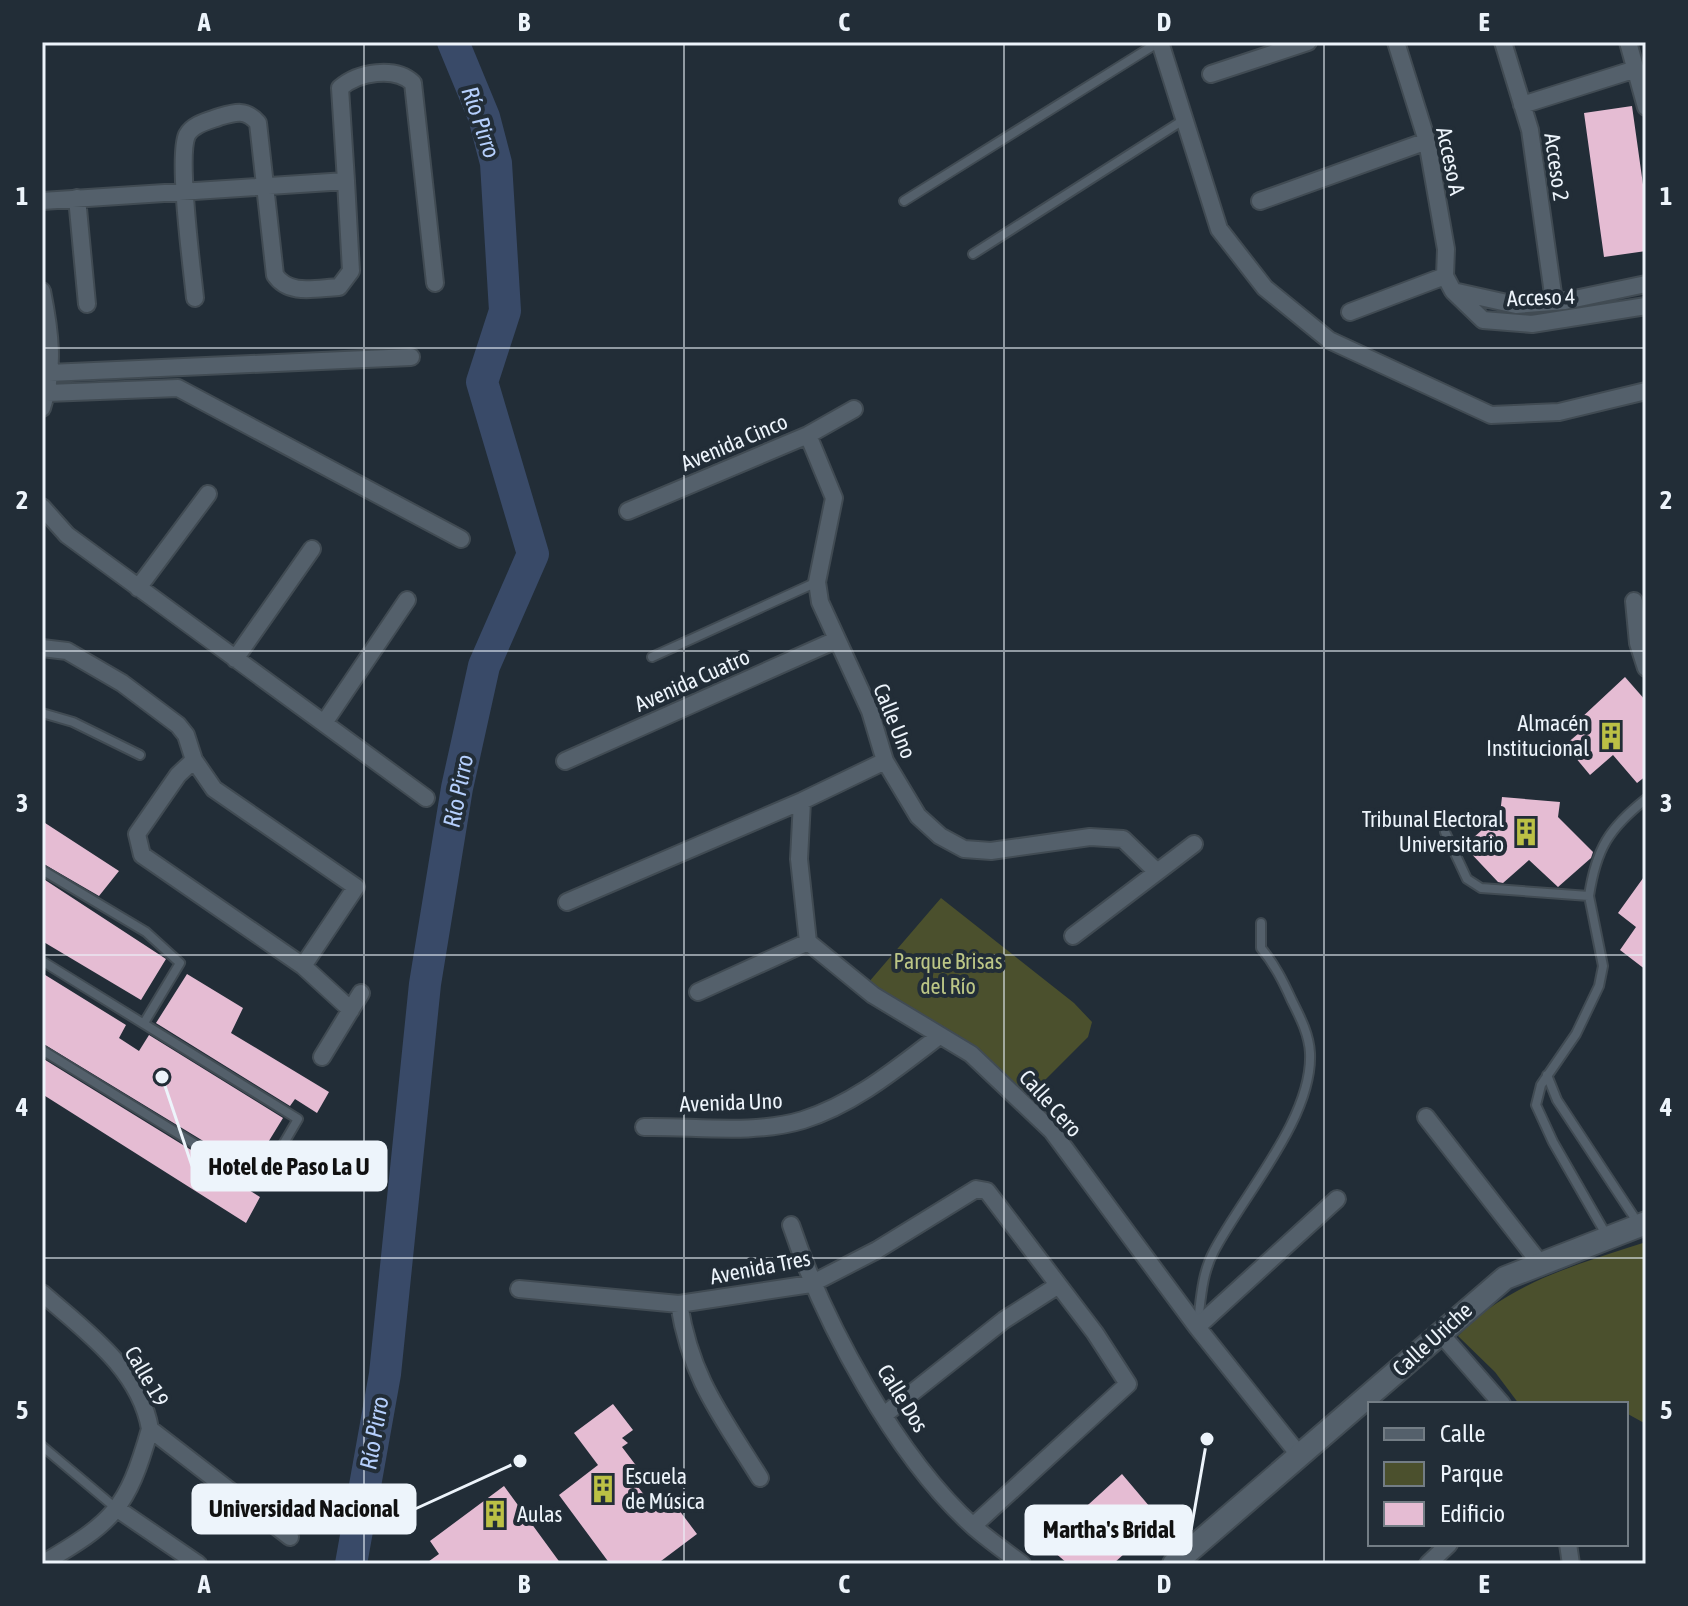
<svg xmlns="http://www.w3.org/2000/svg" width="1688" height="1606" font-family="'Asap Condensed',sans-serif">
<rect width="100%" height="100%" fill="#222d37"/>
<path fill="#4b502d" d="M941,898L1074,1003L1092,1022L1088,1037L1032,1093L1018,1091L868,983Z
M1646,1242V1424L1626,1413V1404H1519L1495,1372L1458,1336C1506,1283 1579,1264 1646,1242Z"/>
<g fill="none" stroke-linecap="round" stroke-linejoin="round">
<path stroke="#394a68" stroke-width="32" d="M351,1564L385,1374L425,984L457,788L484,666L533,554L482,382L505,311L496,163L484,117L453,42"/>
</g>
<path fill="#e5bcd3" d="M1632,106L1646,206V251L1604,257L1584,113Z
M1625,677L1646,701V776L1637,783L1613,755L1590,775L1565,745L1586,727L1580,719Z
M1502,797L1560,802L1558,817L1593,852L1591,858L1558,887L1529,860L1503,883L1498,882L1464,846L1500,814Z
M42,821L119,871L99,896L42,863Z
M1646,874V970L1620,950L1636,927L1618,913Z
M42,878L166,959L141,1000L42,941Z
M42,973L126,1025L119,1038L139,1051L149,1035L283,1118L251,1170L42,1043Z
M187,974L243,1008L231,1033L329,1092L317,1113L295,1099L290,1106L156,1023Z
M42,1058L243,1182L241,1185L260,1197L246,1223L42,1094Z
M613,1404L633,1430L622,1438L628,1443L622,1447L644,1476L635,1483L655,1509L670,1498L697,1534L657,1564H610L559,1495L598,1465L574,1433Z
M1122,1474L1161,1520L1113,1564H1068L1045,1544Z
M504,1486L561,1564H425L439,1554L430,1541Z"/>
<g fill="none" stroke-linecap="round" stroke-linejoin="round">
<defs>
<path id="lane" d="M904,201L1159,42
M973,254L1185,119
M652,657L817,582
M42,713L73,722L140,755
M1445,832L1467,879L1481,888L1589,896L1603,966L1599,986L1576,1034L1541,1085L1536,1105L1553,1142L1607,1236
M42,870L146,932L180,963L144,1023
M1589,896C1596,849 1609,828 1646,799
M42,961L298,1119L260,1184L42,1050
M1547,1075L1557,1100L1638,1223
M1198,1322C1201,1298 1202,1273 1214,1251C1243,1195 1313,1118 1310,1053C1309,1034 1300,1017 1292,1001C1283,981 1275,965 1261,948V923
M42,1446L118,1510"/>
<path id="street" d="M1160,42L1219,229L1265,288L1329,340L1491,415L1559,412L1646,391
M1396,42L1427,141L1446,249L1445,276L1453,291
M1503,42L1530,130L1554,301
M1628,42L1646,107
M1211,74L1308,42
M1522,105L1636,69
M77,198L87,304
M42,201L346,181L340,88C358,72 395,66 413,83L435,283
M1260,201L1427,141
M1646,284L1565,301L1516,305L1453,291L1483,320L1532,324L1646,306
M42,291C50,331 55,369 42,408
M195,298C192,268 177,158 187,135C193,124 208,121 219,117C236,112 246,109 258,123L275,275C289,296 316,288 339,287L351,271L346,181
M1350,312L1445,276
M49,373L411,357
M47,393L178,388L461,539
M808,435L834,498L817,582L820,602L870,711L885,761L918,816L940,836L964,849L991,851L1090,837L1123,839L1156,871
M42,507L67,535L426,798
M628,511L808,435L854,409
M138,588L208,494
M1634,601L1638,643L1646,668
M42,648L67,651L122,683L178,725L186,735L194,760L214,789L356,887L303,966L142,855L137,834L178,775L194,760
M235,659L312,549
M324,723L407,600
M565,761L836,640
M802,801L799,859L808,942L873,995L971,1054L1052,1131L1197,1327L1300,1456
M567,902L802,801L885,761
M1073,936L1194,844
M303,966L351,1010
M698,992L808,942
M322,1057L361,993
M1426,1117L1539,1262
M644,1127C695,1126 754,1135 803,1120C854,1104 896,1069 938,1037
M791,1225C824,1323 896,1457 974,1527C989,1540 1006,1552 1022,1564
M519,1289L679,1304L811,1284L877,1250L976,1189L987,1191L1095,1333L1128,1384L973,1526
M42,1293C84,1330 140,1369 150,1429L290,1537
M679,1304C691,1379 721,1415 760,1478
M1197,1327L1337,1199
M1440,1333L1502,1404
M884,1415L1004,1320L1057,1286
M119,1510L198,1564
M1568,1544L1571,1564
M42,1564C113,1522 127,1510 150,1429
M1428,1564L1449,1544"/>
<path id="secondary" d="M1174,1564L1505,1278L1646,1223"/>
</defs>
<use href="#lane" stroke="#414b53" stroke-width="12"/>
<use href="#street" stroke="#414b53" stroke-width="20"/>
<use href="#secondary" stroke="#414b53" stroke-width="26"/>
<use href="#lane" stroke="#54606b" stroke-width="8"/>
<use href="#street" stroke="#54606b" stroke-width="16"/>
<use href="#secondary" stroke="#54606b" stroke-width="22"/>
</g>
<path fill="none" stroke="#edf4fb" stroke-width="2" stroke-opacity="0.55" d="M364,42V1564M684,42V1564M1004,42V1564M1324,42V1564M42,348H1646M42,651H1646M42,955H1646M42,1258H1646"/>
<defs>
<symbol id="building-bare" viewBox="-9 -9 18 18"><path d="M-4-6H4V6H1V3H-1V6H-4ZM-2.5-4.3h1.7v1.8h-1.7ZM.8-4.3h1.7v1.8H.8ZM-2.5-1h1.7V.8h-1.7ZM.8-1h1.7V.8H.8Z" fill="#bbc045" stroke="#222d37" stroke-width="2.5" paint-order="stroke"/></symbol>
</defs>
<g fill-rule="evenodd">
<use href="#building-bare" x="1591" y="716" width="40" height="40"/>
<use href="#building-bare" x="1506" y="812" width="40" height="40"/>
<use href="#building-bare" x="583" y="1469" width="40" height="40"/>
<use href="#building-bare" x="475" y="1494" width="40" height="40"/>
</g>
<g text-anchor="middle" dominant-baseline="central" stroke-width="8" stroke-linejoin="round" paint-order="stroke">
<g font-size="22" fill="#edf4fb" stroke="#222d37">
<text transform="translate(1451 161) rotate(78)">Acceso A</text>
<text transform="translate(1557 167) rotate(82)">Acceso 2</text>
<text transform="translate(1541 297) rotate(-2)">Acceso 4</text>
<text transform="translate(734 442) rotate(-23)">Avenida Cinco</text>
<text transform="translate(692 680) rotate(-24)">Avenida Cuatro</text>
<text transform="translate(895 721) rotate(68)">Calle Uno</text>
<text transform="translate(731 1102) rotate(-2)">Avenida Uno</text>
<text transform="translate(1051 1103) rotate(48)">Calle Cero</text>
<text transform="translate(760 1267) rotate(-11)">Avenida Tres</text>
<text transform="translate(1432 1339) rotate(-42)">Calle Uriche</text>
<text transform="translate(147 1376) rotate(60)">Calle 19</text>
<text transform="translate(903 1398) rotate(58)">Calle Dos</text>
</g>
<g font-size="22" fill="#edf4fb" stroke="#222d37" text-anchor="end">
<text x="1589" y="723">Almacén<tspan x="1589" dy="25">Institucional</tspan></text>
<text x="1504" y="819">Tribunal Electoral<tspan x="1504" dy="25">Universitario</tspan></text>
<text x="625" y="1476" text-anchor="start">Escuela<tspan x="625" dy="25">de Música</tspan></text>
<text x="517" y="1514" text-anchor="start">Aulas</text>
</g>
<g font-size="22" fill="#bcc686" stroke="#222d37">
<text x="948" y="961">Parque Brisas<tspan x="948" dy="25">del Río</tspan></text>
</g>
<g font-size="24" font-style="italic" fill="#b5cffc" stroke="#222d37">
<text transform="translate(481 122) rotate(71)">Río Pirro</text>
<text transform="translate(458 791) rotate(-79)">Río Pirro</text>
<text transform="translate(374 1433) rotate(-80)">Río Pirro</text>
</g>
</g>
<path fill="none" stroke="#edf4fb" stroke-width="3" d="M162 1077L192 1166M520 1461L415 1509M1207 1439L1191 1530"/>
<g fill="#edf4fb" stroke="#222d37" stroke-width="3">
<circle cx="162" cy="1077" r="8"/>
<circle cx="520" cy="1461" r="8"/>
<circle cx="1207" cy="1439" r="8"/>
</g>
<g fill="#edf4fb" stroke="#edf4fb" stroke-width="3">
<rect x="192" y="1142" width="194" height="48" rx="8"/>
<rect x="193" y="1485" width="222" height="48" rx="8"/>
<rect x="1026" y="1506" width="165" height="48" rx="8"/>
</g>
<g font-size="24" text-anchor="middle" font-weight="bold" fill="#111">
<text x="289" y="1175">Hotel de Paso La U</text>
<text x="304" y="1517">Universidad Nacional</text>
<text x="1109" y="1538">Martha's Bridal</text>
</g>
<rect width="1688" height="1606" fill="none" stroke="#222d37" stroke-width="88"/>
<rect x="1368" y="1402" width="260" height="144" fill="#222d37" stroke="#737d85" stroke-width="2"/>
<rect x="1384" y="1428" width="40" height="12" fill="#54606b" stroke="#737d85" stroke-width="2"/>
<text x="1440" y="1442" font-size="24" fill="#edf4fb">Calle</text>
<rect x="1384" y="1462" width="40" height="24" fill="#4b502d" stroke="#737d85" stroke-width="2"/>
<text x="1440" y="1482" font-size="24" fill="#edf4fb">Parque</text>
<rect x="1384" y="1502" width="40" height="24" fill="#e5bcd3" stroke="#737d85" stroke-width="2"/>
<text x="1440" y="1522" font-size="24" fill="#edf4fb">Edificio</text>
<rect x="44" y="44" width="1600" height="1518" fill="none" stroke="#edf4fb" stroke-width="3"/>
<g font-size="26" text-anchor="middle" font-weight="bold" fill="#edf4fb">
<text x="204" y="31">A</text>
<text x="524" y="31">B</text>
<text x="844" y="31">C</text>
<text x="1164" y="31">D</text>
<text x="1484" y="31">E</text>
<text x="22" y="205">1</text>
<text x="1666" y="205">1</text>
<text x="22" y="509">2</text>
<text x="1666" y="509">2</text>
<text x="22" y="812">3</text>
<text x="1666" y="812">3</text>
<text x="22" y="1116">4</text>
<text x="1666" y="1116">4</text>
<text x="22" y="1419">5</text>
<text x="1666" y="1419">5</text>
<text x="204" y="1593">A</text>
<text x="524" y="1593">B</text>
<text x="844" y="1593">C</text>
<text x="1164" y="1593">D</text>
<text x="1484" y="1593">E</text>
</g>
</svg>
